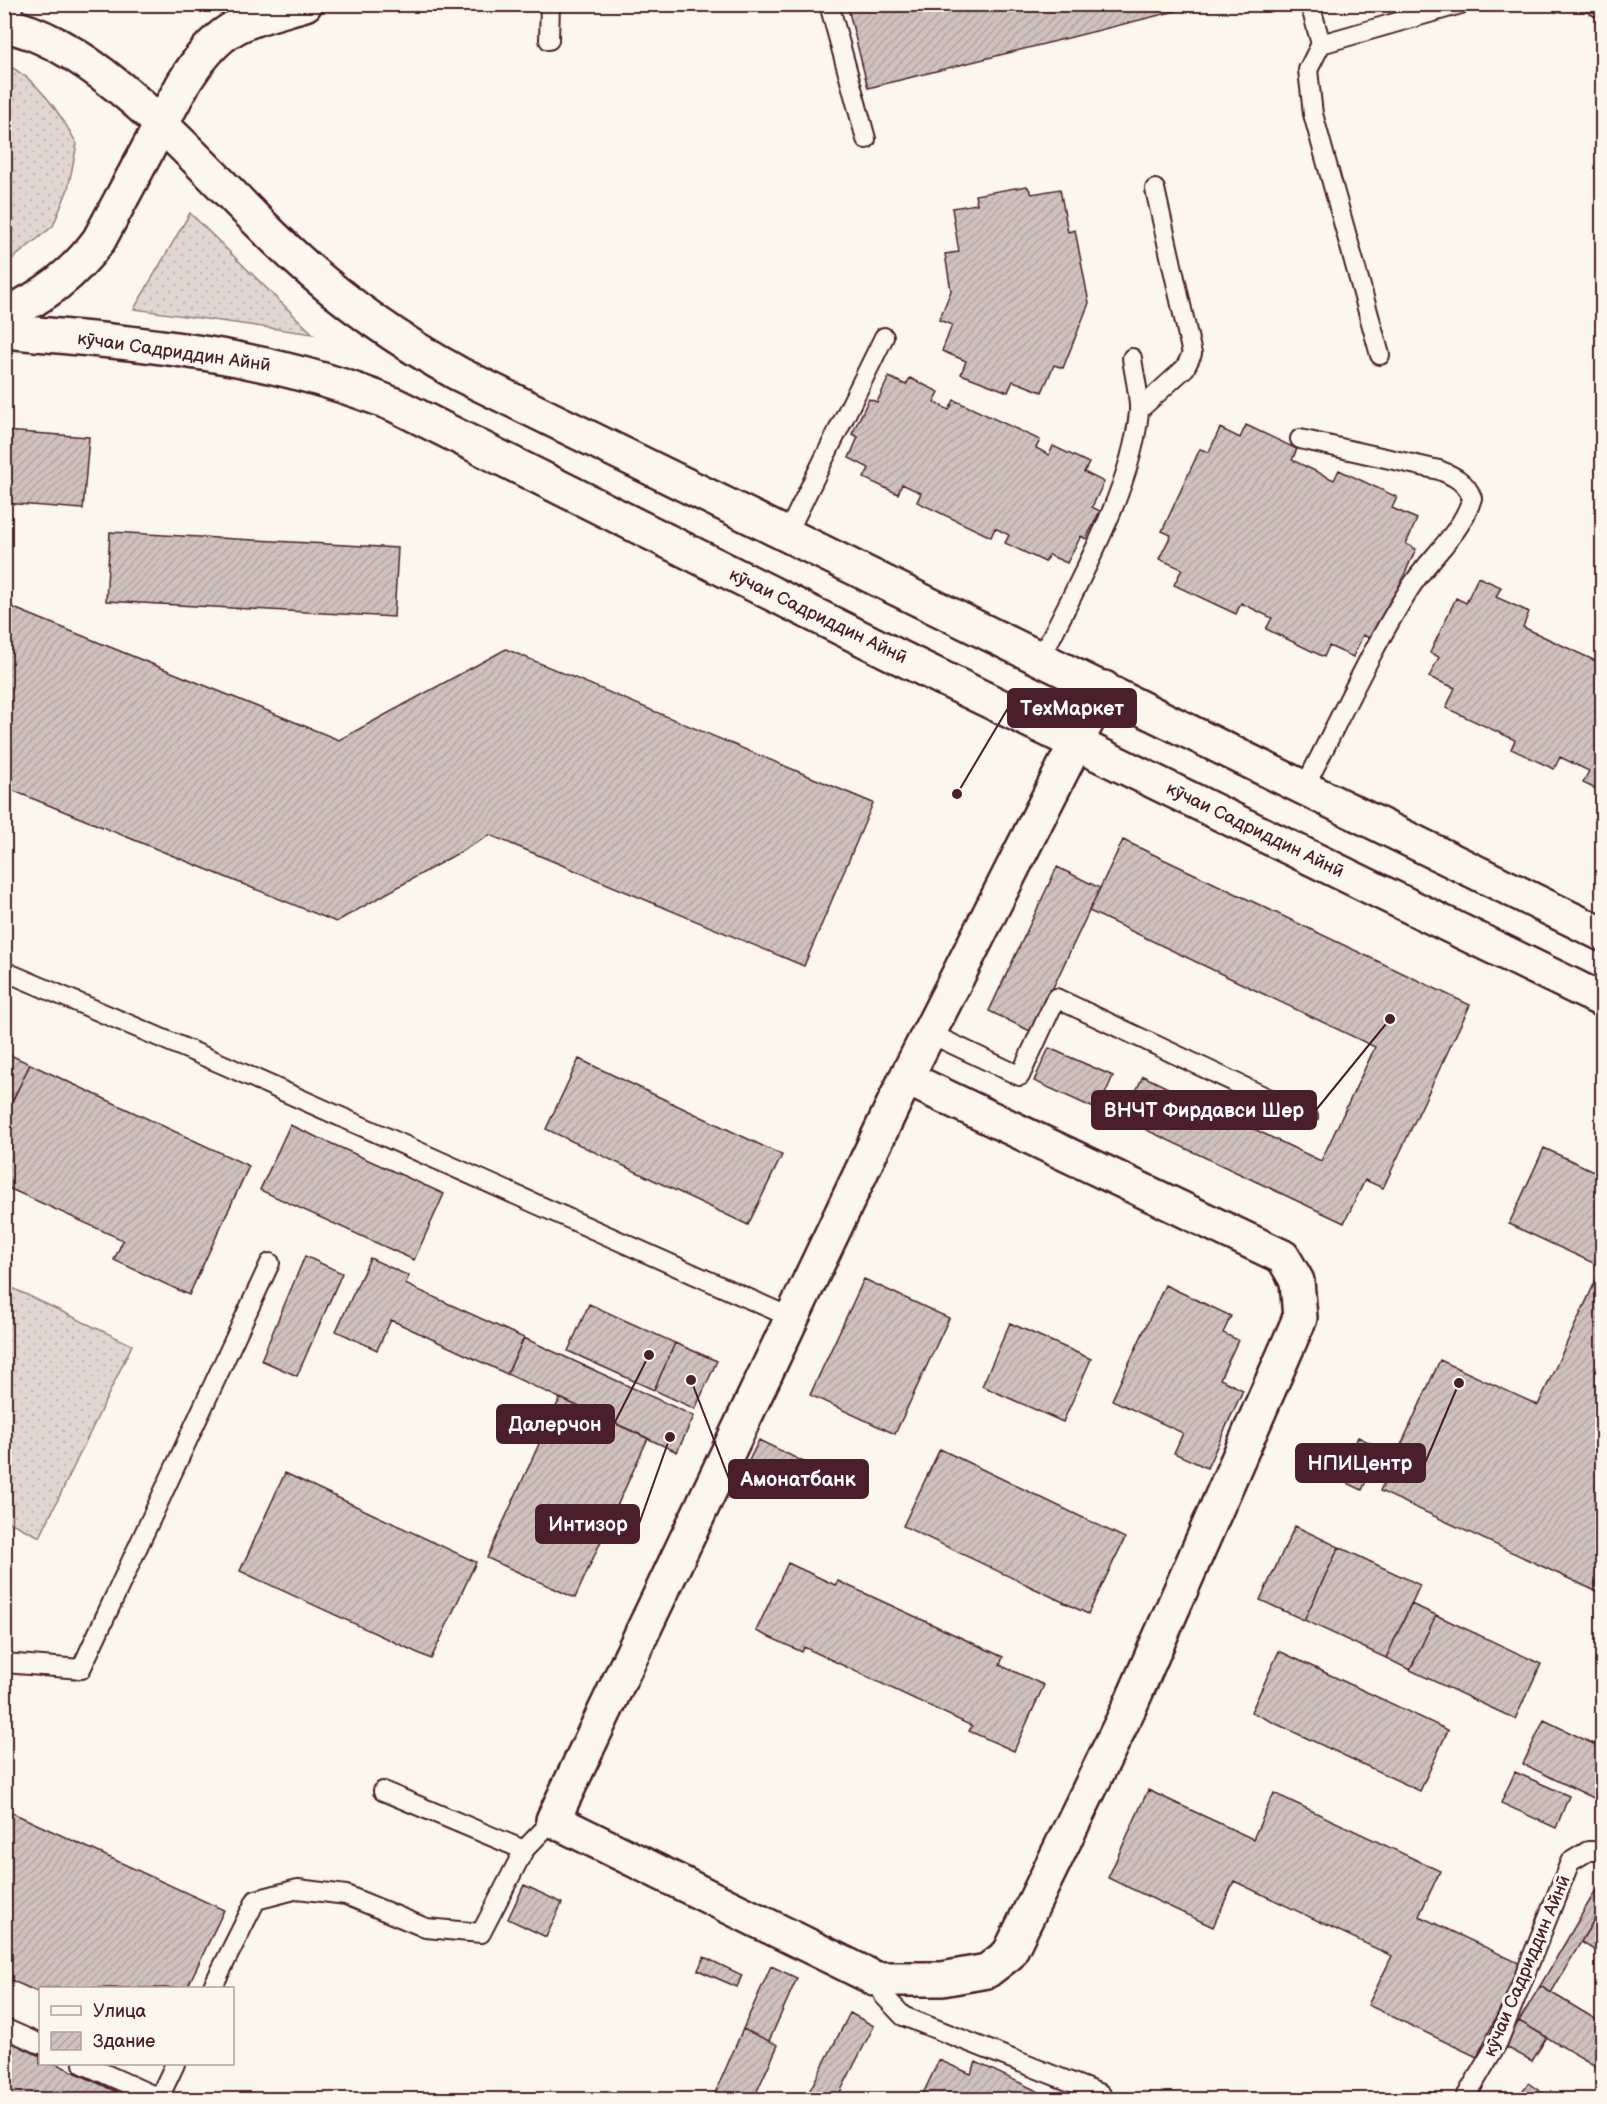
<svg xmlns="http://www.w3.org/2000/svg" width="1607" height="2104" font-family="'Balsamiq Sans',sans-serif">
<defs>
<pattern id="grass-dots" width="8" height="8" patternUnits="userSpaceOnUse" patternTransform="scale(1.5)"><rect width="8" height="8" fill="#e2d7d0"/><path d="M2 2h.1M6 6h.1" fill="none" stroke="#c3b8b3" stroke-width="1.8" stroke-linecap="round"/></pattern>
<pattern id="building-hatch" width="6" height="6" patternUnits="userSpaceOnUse" patternTransform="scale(1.5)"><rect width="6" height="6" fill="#cfc2bc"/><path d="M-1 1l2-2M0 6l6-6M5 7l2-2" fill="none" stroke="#b3a6a2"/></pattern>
</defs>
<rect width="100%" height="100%" fill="#fbf7ec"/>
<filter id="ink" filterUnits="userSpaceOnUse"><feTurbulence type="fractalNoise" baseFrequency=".0167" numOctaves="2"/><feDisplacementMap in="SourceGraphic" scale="12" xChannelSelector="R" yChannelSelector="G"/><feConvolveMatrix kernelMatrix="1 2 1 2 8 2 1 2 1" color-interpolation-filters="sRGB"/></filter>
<g filter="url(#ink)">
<path fill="url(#grass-dots)" stroke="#967b7e" stroke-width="1.5" d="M5,64C38,79 60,113 77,144L68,189L53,226L5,265Z
M190,213L313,334L134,309Z
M4,1284L132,1345L40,1537L5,1520Z"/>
<path fill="url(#building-hatch)" stroke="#4a1f2b" stroke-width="1.5" d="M847,4H1174L1176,11L868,88Z
M1027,186L1032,194L1060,189L1068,232L1075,230L1089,303L1063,368L1054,365L1042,392L1013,381L1008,392L961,374L966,361L942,351L952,325L939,320L951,291L945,254L959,252L952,208L977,204L975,195Z
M889,377L906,385L910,378L939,392L934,402L949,410L954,400L1040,440L1036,448L1049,455L1053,446L1089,463L1084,472L1104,482L1092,507L1100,511L1086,539L1081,536L1067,563L1049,555L1045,562L1005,543L1009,535L995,528L991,537L917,502L921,493L902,484L898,494L864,478L869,468L849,458L858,437L852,434L869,399L877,402Z
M1246,425L1297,449L1292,460L1334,480L1339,470L1397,497L1392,508L1417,519L1406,544L1416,549L1374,640L1363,635L1353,657L1329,646L1324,657L1266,629L1272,618L1241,603L1236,614L1174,585L1182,569L1159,559L1171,535L1162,531L1200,449L1209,452L1220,428L1240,438Z
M4,431L89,437L83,509L4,503Z
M110,532L398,548L394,617L106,601Z
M1478,577L1501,587L1496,597L1529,612L1523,627L1602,664V792L1583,783L1589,771L1560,757L1554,769L1511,749L1515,740L1446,708L1455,688L1429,677L1439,657L1430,653L1456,598L1466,603Z
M4,604L339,740L506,649L873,803L804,966L490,835L336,922L4,787Z
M1123,840L1470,1005L1383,1188L1365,1180L1344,1223L1123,1119L1143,1076L1321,1161L1375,1047L1089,911Z
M1057,867L1100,888L1032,1032L989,1011Z
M1049,1048L1113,1076L1098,1110L1034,1081Z
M4,1052L30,1064L4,1119Z
M579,1059L782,1155L748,1225L546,1129Z
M30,1064L249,1166L189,1295L114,1260L123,1240L4,1186V1119Z
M290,1125L444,1194L414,1260L260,1190Z
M1544,1148L1602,1175V1594L1380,1491L1440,1360L1538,1405L1602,1267L1509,1224Z
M305,1256L342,1273L297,1376L261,1360Z
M370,1258L409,1276L405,1284L524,1338L507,1374L391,1320L377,1350L336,1331Z
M864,1279L949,1318L895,1434L810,1395Z
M1165,1285L1231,1316L1223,1333L1238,1340L1220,1379L1243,1390L1207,1468L1174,1453L1183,1433L1112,1400Z
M589,1304L675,1343L654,1390L568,1351Z
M1010,1323L1091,1359L1063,1422L982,1386Z
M524,1338L694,1416L677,1452L507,1374Z
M675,1343L717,1361L695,1409L654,1390Z
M560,1398L648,1438L575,1598L487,1558Z
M1358,1437L1381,1448L1362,1490L1339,1479Z
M759,1440L806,1463L789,1496L743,1473Z
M940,1449L1125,1538L1088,1614L903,1526Z
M285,1473L476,1562L431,1659L240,1571Z
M1295,1526L1339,1547L1304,1620L1260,1600Z
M1339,1547L1420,1585L1386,1658L1304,1620Z
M788,1563L835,1585L838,1581L1003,1657L1000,1665L1044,1685L1014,1751L969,1731L972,1726L804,1647L802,1652L756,1631Z
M1411,1604L1436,1615L1410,1670L1386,1658Z
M1436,1615L1541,1664L1515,1719L1410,1670Z
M1279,1651L1448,1730L1420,1791L1251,1712Z
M1544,1720L1602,1748V1802L1523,1764Z
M1515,1772L1569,1796L1556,1828L1501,1803Z
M1148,1790L1253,1839L1274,1793L1440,1871L1419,1916L1521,1964L1477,2057L1368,2005L1392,1956L1234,1881L1213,1927L1108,1878Z
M4,1809L224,1910L187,1988H40V1993L4,1977Z
M1600,1883L1602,1884V1906L1551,1993L1540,1986Z
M524,1885L562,1903L546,1937L508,1919Z
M1602,1906V1955L1581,1942Z
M704,1957L742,1975L737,1987L698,1970Z
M771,1966L797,1978L769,2041L743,2029Z
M1540,1986L1602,2023V2070L1519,2021Z
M850,2013L874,2026L836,2100H814L807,2096Z
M1519,2021L1547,2037L1532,2061L1504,2046Z
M743,2029L778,2045L753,2100H712Z
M4,2039L40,2056V2064H57L134,2100H4Z
M939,2060L971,2074L976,2062L1056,2100H920Z
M1528,2083L1551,2099V2100H1516Z"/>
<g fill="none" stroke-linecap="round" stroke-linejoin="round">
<defs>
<path id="lane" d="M829,4L866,139
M1310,4L1321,44L1461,4
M1593,4L1602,9
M11,26L13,4
M549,40L550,4
M1321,44L1308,70L1313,114L1380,355
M1139,410L1185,368L1192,354L1155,189
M1300,439L1439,470C1454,476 1466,482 1472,498C1462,533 1429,558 1410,588C1370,651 1339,721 1305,786
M787,534L884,337
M1041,658C1076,585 1131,493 1139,412C1140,395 1134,375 1132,358
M4,971L222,1064L792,1318
M929,1033L1020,1076L1056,998L1308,1117
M4,1663L81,1669L270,1263
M383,1791L524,1850
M876,1979L884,1996L903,2016L1101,2094
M212,1988L256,1900L298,1889L346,1895L426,1928L481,1933L524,1850L553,1820
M4,2028L40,2044
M83,2064L159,2098
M158,2100L175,2064
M1464,2100L1498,2042L1570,1862L1588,1851H1602"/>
<path id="street" d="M906,1078L1283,1257L1297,1281L1300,1318L1129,1708L1009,1954L987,1971L942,1979H876L553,1820L906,1078L1104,688"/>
<path id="secondary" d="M4,315C45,296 73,275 99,240L183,84C221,23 240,23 305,4"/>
<path id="highway" d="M4,25C107,44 218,189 296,258C346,304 399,341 459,374L1602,934
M4,331C139,343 268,353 395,405L897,656L1602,1000"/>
</defs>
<use href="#lane" stroke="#4a1f2b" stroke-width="22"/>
<use href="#street" stroke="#4a1f2b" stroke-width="38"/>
<use href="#secondary" stroke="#4a1f2b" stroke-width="38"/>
<use href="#highway" stroke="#4a1f2b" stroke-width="38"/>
<use href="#lane" stroke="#fbf7ec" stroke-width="18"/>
<use href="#street" stroke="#fbf7ec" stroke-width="33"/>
<use href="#secondary" stroke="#fbf7ec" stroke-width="33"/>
<use href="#highway" stroke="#fbf7ec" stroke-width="33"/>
</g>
</g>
<g text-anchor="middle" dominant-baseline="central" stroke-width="6" stroke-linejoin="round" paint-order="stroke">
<g font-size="18" fill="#4a1f2b" stroke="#fbf7ec">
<text transform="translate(174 352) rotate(8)">кӯчаи Садриддин Айнӣ</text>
<text transform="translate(818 616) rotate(26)">кӯчаи Садриддин Айнӣ</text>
<text transform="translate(1255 830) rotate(26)">кӯчаи Садриддин Айнӣ</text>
<text transform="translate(1527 1966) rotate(-67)">кӯчаи Садриддин Айнӣ</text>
</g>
</g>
<path fill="none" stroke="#4a1f2b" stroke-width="2" d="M957 794L1008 708M1390 1019L1316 1110M649 1355L614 1424M1459 1383L1425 1463M691 1380L729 1479M670 1437L639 1524"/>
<g fill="#4a1f2b" stroke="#fbf7ec" stroke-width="2">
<circle cx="957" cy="794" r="6"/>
<circle cx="1390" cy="1019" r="6"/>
<circle cx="649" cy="1355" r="6"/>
<circle cx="1459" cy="1383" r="6"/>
<circle cx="691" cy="1380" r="6"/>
<circle cx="670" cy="1437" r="6"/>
</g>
<g fill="#4a1f2b" stroke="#4a1f2b" stroke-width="2">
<rect x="1008" y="689" width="128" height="38" rx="6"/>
<rect x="1092" y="1091" width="224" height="38" rx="6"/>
<rect x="497" y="1405" width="117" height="38" rx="6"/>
<rect x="1296" y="1444" width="129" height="38" rx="6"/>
<rect x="729" y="1460" width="139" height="38" rx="6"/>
<rect x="536" y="1505" width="103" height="38" rx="6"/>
</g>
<g font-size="20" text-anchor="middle" font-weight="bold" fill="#fff">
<text x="1072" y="715">ТехМаркет</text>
<text x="1204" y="1117">ВНЧТ Фирдавси Шер</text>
<text x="555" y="1431">Далерчон</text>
<text x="1360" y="1470">НПИЦентр</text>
<text x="798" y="1486">Амонатбанк</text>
<text x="588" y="1531">Интизор</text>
</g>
<rect width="1607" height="2104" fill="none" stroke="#fbf7ec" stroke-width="24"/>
<rect x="12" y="12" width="1583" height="2080" fill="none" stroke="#4a1f2b" stroke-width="2" filter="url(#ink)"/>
<rect x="39" y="1987" width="195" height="78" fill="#fbf7ec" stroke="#b4a19f" stroke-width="1.5"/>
<rect x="51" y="2006" width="30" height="9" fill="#fbf7ec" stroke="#b4a19f" stroke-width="1.5"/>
<text x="93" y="2017" font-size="18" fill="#4a1f2b">Улица</text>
<rect x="51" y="2032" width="30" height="18" fill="url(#building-hatch)" stroke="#b4a19f" stroke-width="1.5"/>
<text x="93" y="2047" font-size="18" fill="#4a1f2b">Здание</text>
</svg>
